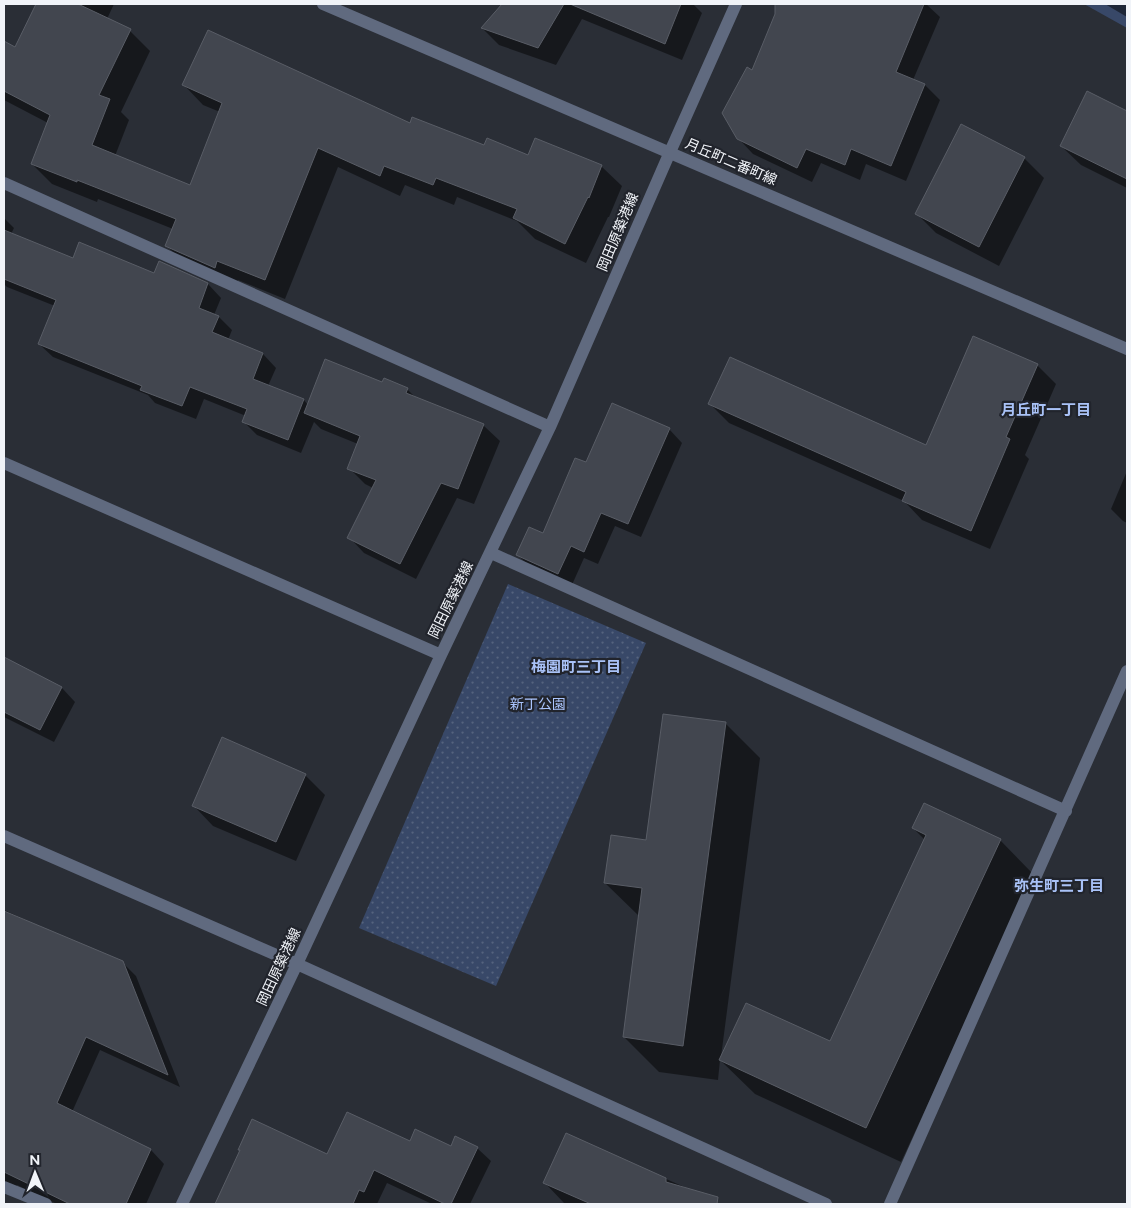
<svg xmlns="http://www.w3.org/2000/svg" width="1131" height="1208" font-family="Figtree,'Noto Sans JP',sans-serif">
<defs>
<pattern id="park-dots" width="8" height="8" patternUnits="userSpaceOnUse" patternTransform="scale(1.25)"><rect width="8" height="8" fill="#384868"/><path d="M2 2h.1M6 6h.1" fill="none" stroke="#55637e" stroke-width="1.8" stroke-linecap="round"/></pattern>
</defs>
<rect width="100%" height="100%" fill="#2a2e36"/>
<path fill="url(#park-dots)" d="M508,584L646,643L496,986L359,928Z"/>
<path fill="#384868" d="M1084,4H1127V28Z"/>
<path fill="#0007" d="M38,4H114L107,19L130,31L150,51L121,112L129,120L115,156L190,187L220,112L203,105L183,84L410,125L485,147L529,156L601,166L622,186L609,217H608L586,263L535,239L517,221L457,197L454,205L405,185L400,196L338,167L285,299L238,280L235,288L187,266L167,246L173,229L98,199L97,202L52,184L32,164L48,123L4,100V42L16,49Z
M503,4H693L702,13L682,60L582,19L556,65L499,45L482,28Z
M781,4H926L940,17L913,80L925,85L940,100L906,181L866,164L860,180L821,163L812,182L753,154L738,138L753,71Z
M1105,4H1127V17Z
M1087,93L1127,112V188L1081,165L1061,146Z
M1024,158L1044,178L999,266L936,233L916,213Z
M4,218L14,228L11,234L74,259L155,274L160,263L208,284L221,298L214,315L219,317L232,330L228,340L263,354L276,368L268,386L304,400L308,405L383,384L407,389L417,399L484,426L500,441L474,504L457,498L416,579L364,553L349,537L373,488L365,484L349,468L358,444L321,429L314,422L301,453L257,435L243,421L246,416L204,399L196,419L155,403L148,395L53,357L39,344L55,306L7,287L4,284Z
M1037,365L1056,384L1025,455L1029,459L990,549L922,520L904,501L729,423L710,404L927,446Z
M669,429L682,443L641,537L615,526L598,564L584,558L571,587L531,568L518,555L543,535L586,464Z
M1127,471V523L1123,521L1111,509Z
M4,659L62,688L75,702L54,742L4,717Z
M725,723L760,758L721,1057L830,1043L925,840L913,828L1000,840L1034,875L901,1162L755,1094L720,1060L718,1080L659,1072L624,1037L640,917L605,883L647,842Z
M305,775L325,795L296,861L213,826L194,806Z
M4,910L28,921L30,923L122,962L136,976L180,1087L100,1050L72,1112L151,1150L164,1164L146,1204H57L17,1185L15,1190L4,1185Z
M567,1135L691,1190L705,1204H568L564,1203L545,1183Z
M410,1143L451,1147L477,1148L491,1161L470,1204H432L387,1183L377,1204H221L222,1202L328,1156Z"/>
<path fill="#42464f" stroke="#595d66" d="M36,4H78L131,29L99,95L110,99L92,145L190,185L222,103L182,85L208,30L410,123L412,117L484,145L487,138L528,155L535,138L602,165L589,198L588,197L565,244L513,218L517,209L436,178L433,185L384,166L380,176L318,148L265,280L217,261L215,268L165,246L176,219L77,180V182L31,164L50,115L4,91V41L15,47Z
M502,4H564L538,48L481,28Z
M570,4H681L665,44Z
M775,4H924L896,72L925,84L891,166L851,149L845,165L806,149L797,168L737,139L722,113L747,67L752,70L775,14Z
M1087,91L1127,111V179L1060,146Z
M961,124L1025,157L979,247L915,214Z
M4,230L73,258L79,242L154,273L159,261L208,283L199,308L219,316L212,332L263,353L253,379L304,399L288,440L242,422L247,409L190,387L182,406L140,390L142,386L38,344L56,300L4,279Z
M973,336L1038,364L1006,437L1010,439L971,531L902,501L906,492L708,404L730,357L926,445Z
M325,359L382,382L384,378L408,388L406,393L484,424L458,489L441,483L400,564L347,538L376,480L347,469L360,436L304,413Z
M612,403L670,428L628,524L601,513L584,552L571,546L558,574L516,555L529,527L543,533L575,458L586,462Z
M4,657L62,687L40,730L4,712Z
M663,714L726,722L683,1046L623,1037L642,888L604,883L611,835L646,840Z
M222,737L306,774L276,842L192,806Z
M924,803L1001,839L866,1128L719,1060L746,1003L830,1041L926,835L912,828Z
M4,911L123,961L168,1075L86,1037L57,1103L151,1149L126,1204H70L4,1172Z
M347,1112L410,1141L415,1129L451,1146L455,1136L478,1147L451,1204H445L374,1170L364,1192L359,1190L353,1204H215L240,1150H238L252,1119L327,1154Z
M566,1133L666,1178V1182L718,1197L717,1204H591L543,1183Z"/>
<g fill="none" stroke-linecap="round" stroke-linejoin="round">
<path stroke="#606a7f" stroke-width="12" d="M323,4L1127,349
M4,183L550,427
M4,463L441,655
M491,553L1066,811
M4,836L297,964L826,1204
M4,1187L46,1204
M182,1204L297,964L441,655L550,427L670,152L736,4
M890,1204L1127,671"/>
</g>
<g text-anchor="middle" dominant-baseline="central" stroke-width="4.5" stroke-linejoin="round" paint-order="stroke">
<g font-size="14" fill="#f1f4f9" stroke="#21242c">
<text transform="translate(731 162) rotate(23)">月丘町二番町線</text>
<text transform="translate(618 232) rotate(-67)">岡田原築港線</text>
<text transform="translate(451 600) rotate(-64)">岡田原築港線</text>
<text transform="translate(279 967) rotate(-65)">岡田原築港線</text>
</g>
<g font-size="14" fill="#aac5fe" stroke="#21242c">
<text x="538" y="704">新丁公園</text>
</g>
<g font-size="15" font-weight="bold" fill="#a9c2f7" stroke="#21242c">
<text x="1046" y="410">月丘町一丁目</text>
<text x="576" y="667">梅園町三丁目</text>
<text x="1059" y="886">弥生町三丁目</text>
</g>
</g>
<rect width="1131" height="1208" fill="none" stroke="#f1f4f9" stroke-width="10"/>
<g transform="translate(35 1173) rotate(359)" stroke="#21242c" stroke-width="4" paint-order="stroke">
<path d="M0-4L9 19L0 12L-9 19Z" fill="#f1f4f9"/>
<text y="-8" font-size="14" font-weight="bold" text-anchor="middle" fill="#f1f4f9">N</text>
</g>
</svg>
